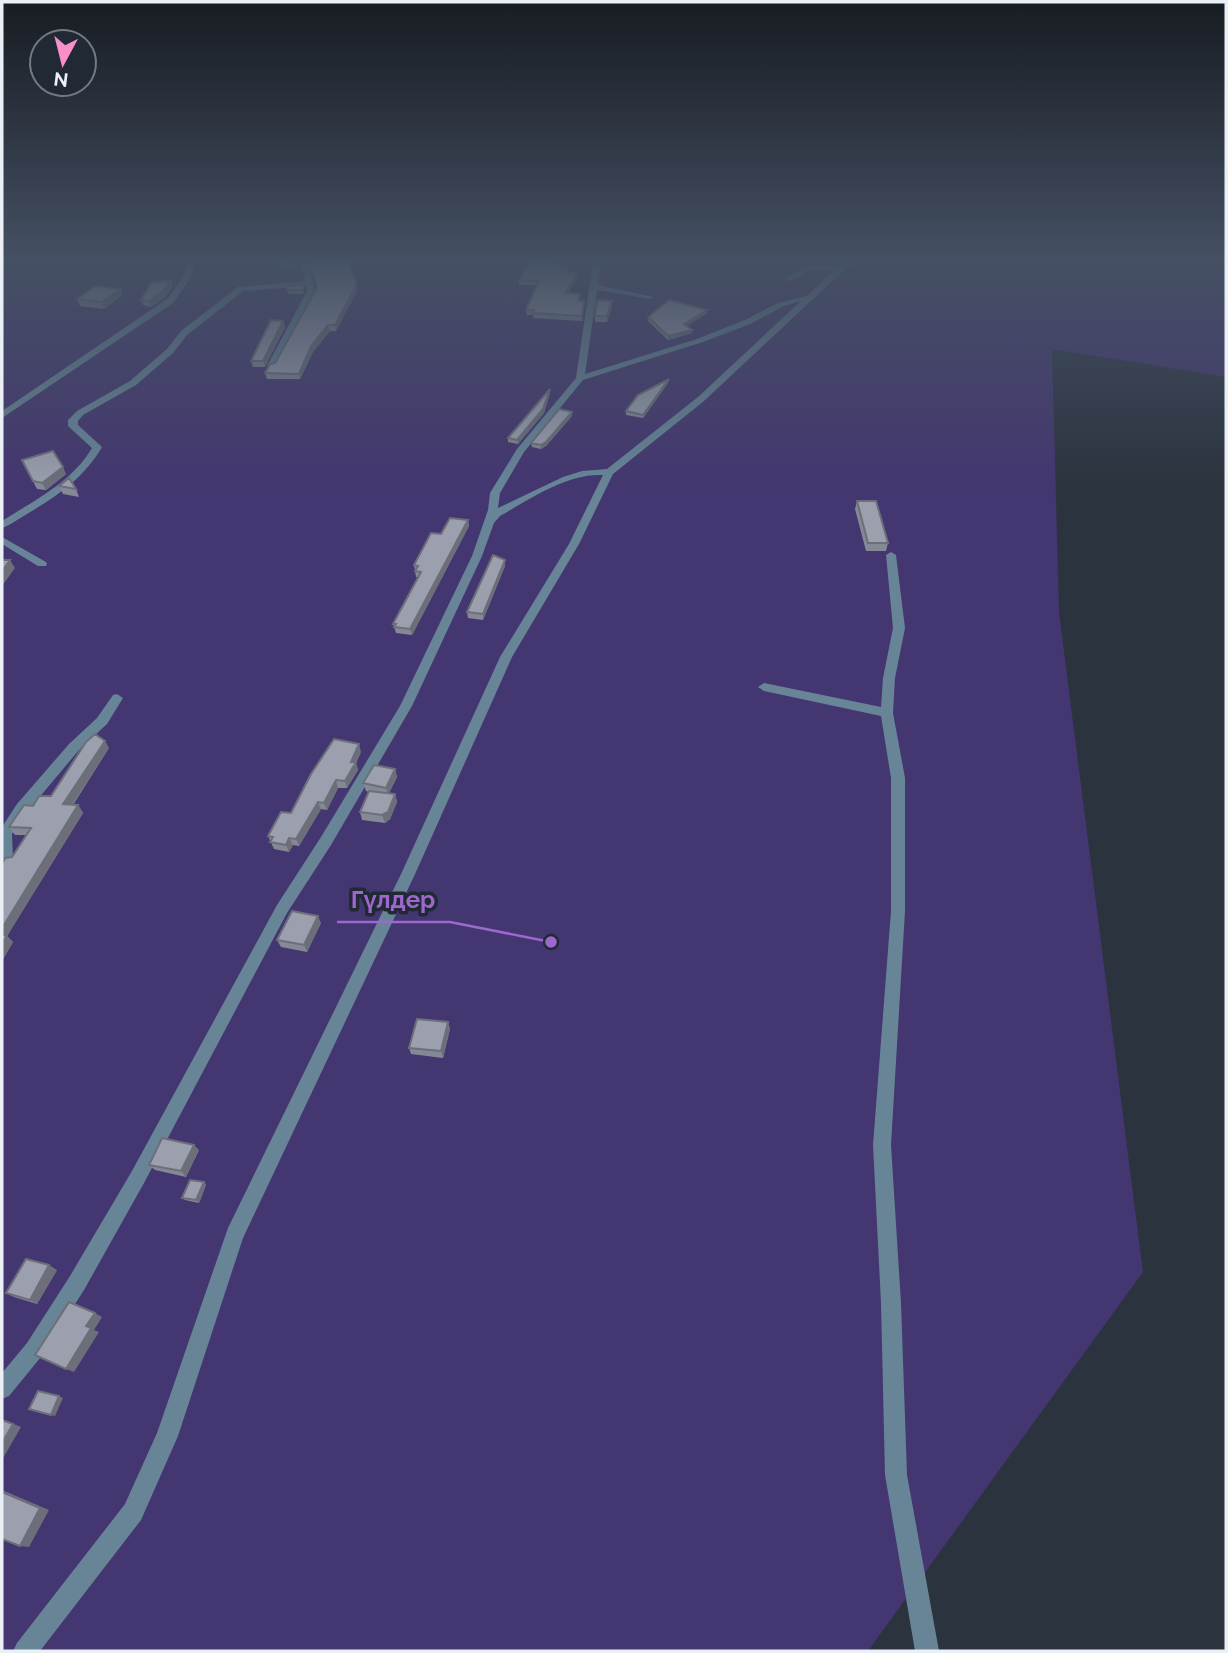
<svg xmlns="http://www.w3.org/2000/svg" width="1228" height="1653" font-family="Raleway,sans-serif">
<rect width="100%" height="100%" fill="#2b333e"/>
<path fill="#443670" d="M2,258H1226V377L1052,349L1059,612L1143,1272L868,1651H2Z"/>
<g fill="none" stroke-linecap="round" stroke-linejoin="round">
<path fill="#688598" fill-rule="evenodd" d="M189,258H197L190,279L173,303L2,418V411L167,299L182,279Z
M299,258H307L315,291L274,368L267,366L307,291L306,286L243,291L187,335L173,353L136,385L83,415L78,421V425L102,447C84,478 57,496 27,514C18,519 11,525 2,528V521C35,500 72,482 92,448L68,426V420L77,411L130,381L167,349L181,331L238,287L305,281Z
M662,258H739L699,263Z
M853,258H862L844,270L704,401L613,474L579,544L512,657L416,872L243,1238L178,1436L141,1520L40,1651H13L17,1643L125,1504L157,1433L228,1228L402,872L500,657L569,544L603,475C567,473 530,499 500,516L494,523L482,556L412,706L331,845L287,913L144,1183L84,1290L41,1357L9,1396L2,1399V1373L27,1343L70,1276L132,1171L277,905L321,837L400,706L472,556L488,510L490,493L517,449L576,378L593,263L597,261L601,263L598,285L654,297L650,299L597,290L585,374L697,339L745,320L778,303L807,296L834,270H811L790,281L786,279L787,277L807,266H839ZM801,301L698,397L607,469L582,471L563,477L498,508L500,493L524,452L583,380L703,342L750,324L784,306Z
M2,537L46,562L47,564L46,566H38L2,544Z
M891,552L896,555L905,628L895,678L893,713L905,778V911L891,1145L901,1303L907,1475L939,1651H915L885,1475L881,1303L873,1145L891,911V778L881,716L764,691L758,687L764,683L881,707L883,678L893,628L886,555Z
M117,694L123,698L107,724L79,750L27,812L12,834L13,859L11,863H2V827L17,804L69,744L97,718L113,695Z"/>
</g>
<path fill="#858996" d="M309,258H351L352,274L356,279L357,291L336,331H330L313,352L300,379H267L265,373L275,363L317,288Z
M557,258V263L556,266L578,277L568,293L580,299V301H584L582,321L533,318V315H527L526,310L537,285H519V280Z
M303,285L304,289L303,294H288L287,290Z
M173,287L165,297L151,307L143,305L141,300Z
M122,295L104,309L80,306L77,299Z
M612,308L607,322H595V316Z
M707,313L686,326L692,333L668,340L648,321V317Z
M283,321L285,327L265,367H253L251,361Z
M669,379L668,383L643,418L626,415V411Z
M550,393L544,413L518,444L508,442V438Z
M572,416L546,446L541,449L532,447L531,443Z
M22,460L66,474L46,490L37,489Z
M59,486L76,489L79,497L63,494Z
M857,501L888,543L886,551H866L855,509Z
M468,520L469,526L412,635L396,633L393,624L418,577H416L414,565Z
M505,560V566L483,620L468,618L467,612Z
M109,748L73,805H78L83,813L7,936L13,942L2,961V864L12,857L26,835H15L9,827L33,806L51,796Z
M361,752L356,763L358,770L347,788H338L327,810L321,809L299,846L293,845L289,852L274,849L268,836Z
M395,769L397,777L389,793L395,794L397,802L390,819L385,823L362,820L360,812L369,792L366,791L363,783Z
M321,923L307,952L281,947L277,940Z
M448,1022L450,1029L443,1058L411,1054L409,1048Z
M199,1150L186,1177L155,1170L149,1165Z
M204,1182L206,1185L199,1203L185,1200L182,1198Z
M57,1270L37,1304L14,1297L6,1293Z"/>
<path fill="#6c6f7a" d="M297,258L299,268L280,270L279,265Z
M277,259L278,264L273,265L271,260Z
M578,273V277L565,298V293Z
M355,274L357,291L336,331L335,325Z
M171,281L173,287L165,297L151,307L149,301Z
M120,289L122,295L104,309L102,302Z
M612,301V308L607,322V316Z
M707,310V313L684,328V324Z
M283,321L285,327L265,367L263,361Z
M328,325L330,331L313,352L300,379L299,374L311,346Z
M692,330V333L668,340V336Z
M669,379L668,383L643,418V415Z
M550,389V393L544,413L518,444L517,440Z
M572,412V416L546,446L541,449V445Z
M63,467L66,474L46,490L42,483Z
M468,520L469,526L412,635L410,629Z
M10,560L15,568L2,586V571Z
M505,560V566L483,620V614Z
M105,741L109,748L68,811L63,804Z
M359,744L361,752L356,763L358,770L347,788L345,781Z
M395,769L397,777L388,795L386,788Z
M336,780L338,788L327,810L324,803Z
M395,794L397,802L390,819L385,823L382,815Z
M318,802L321,809L299,846L296,839Z
M78,805L83,813L7,936L13,942L2,961V928Z
M289,838L293,845L289,852L286,845Z
M318,916L321,923L307,952L304,945Z
M448,1022L450,1029L443,1058L441,1051Z
M194,1145L199,1150L186,1177L181,1171Z
M204,1182L206,1185L199,1203L196,1200Z
M49,1265L57,1270L37,1304L30,1300Z
M95,1313L102,1317L94,1330L99,1332L74,1372L66,1369L86,1326Z
M59,1396L63,1398L55,1416L51,1415Z
M2,1419L21,1427L2,1460Z
M2,1490L49,1510L29,1547L20,1546Z"/>
<path fill="#9b9fae" stroke="#6c6f7a" stroke-width="2" d="M271,258H297L298,262L279,265L277,259L271,260Z
M309,258H350L351,274H355L356,286L335,325H328L311,346L299,374L265,373L270,364L275,363L317,288Z
M531,258H557L553,266H568L567,271L578,273L565,293L580,294L578,301H584L582,316L533,313L534,310H526L539,281L519,280Z
M171,281L163,291L149,301L141,300L152,282Z
M303,285L302,290H287L289,286Z
M95,286L120,289L102,302L77,299Z
M597,300L612,301L607,316H595Z
M669,300L707,310L684,324L692,330L668,336L648,317Z
M271,320L283,321L263,361H251Z
M669,379L643,415L626,411L638,395Z
M550,389L543,409L517,440L508,438Z
M559,409L572,412L546,442L541,445L531,443Z
M53,451L63,467L42,483L33,481L22,460Z
M69,478L76,489L59,486Z
M857,501H876L888,543H868Z
M450,518L468,520L410,629L394,627L396,624H393L421,572L415,571L418,566L414,565L431,533L441,534Z
M493,555L505,560L483,614L467,612Z
M2,560H10L2,571Z
M95,734L105,741L63,804L78,805L2,928V864L5,858L12,857L31,828L9,827L24,805L33,806L39,796H51L86,742Z
M334,739L359,744L351,762H356L345,781L336,780L324,803L318,802L296,839L289,838L286,845L270,842L273,837L268,836L281,812L291,813L311,774Z
M374,765L395,769L386,788L363,783Z
M369,791L395,794L388,812L382,815L360,812Z
M292,911L318,916L304,945L277,940Z
M2,935H7L2,944Z
M417,1019L448,1022L441,1051L409,1048Z
M162,1138L194,1145L181,1171L149,1165Z
M190,1180L204,1182L196,1200L182,1198Z
M26,1259L49,1265L30,1300L6,1293Z
M69,1302L95,1313L86,1326L91,1328L66,1369L35,1355Z
M38,1391L59,1396L51,1415L29,1409Z
M2,1420L13,1424L2,1443Z
M2,1492L40,1508L20,1546L2,1539Z"/>
<linearGradient id="sky" x2="0" y2="1"><stop stop-color="#181c22"/><stop offset="0.53" stop-color="#445063"/><stop offset="1" stop-color="#445063" stop-opacity="0"/></linearGradient>
<rect width="1228" height="489" fill="url(#sky)"/>
<path fill="none" stroke="#9d67d0" stroke-width="2.5" d="M551 942L450 922H337"/>
<circle fill="#9d67d0" stroke="#212934" stroke-width="2.5" cx="551" cy="942" r="7"/>
<g font-size="24" text-anchor="middle" font-weight="bold" fill="#9d67d0" stroke="#212934" stroke-width="7" stroke-linejoin="round" paint-order="stroke">
<text x="393" y="908">Гүлдер</text>
</g>
<rect width="1228" height="1653" fill="none" stroke="#ebf0f7" stroke-width="7"/>
<g transform="translate(63 63) rotate(187)"><circle r="33" fill="#212934" stroke="#727982" stroke-width="2"/>
<path d="M0-5L12 26L0 18L-12 26Z" fill="#f98fc8"/>
<text y="-10" font-size="19" font-weight="bold" text-anchor="middle" fill="#ebf0f7">N</text>
</g>
</svg>
